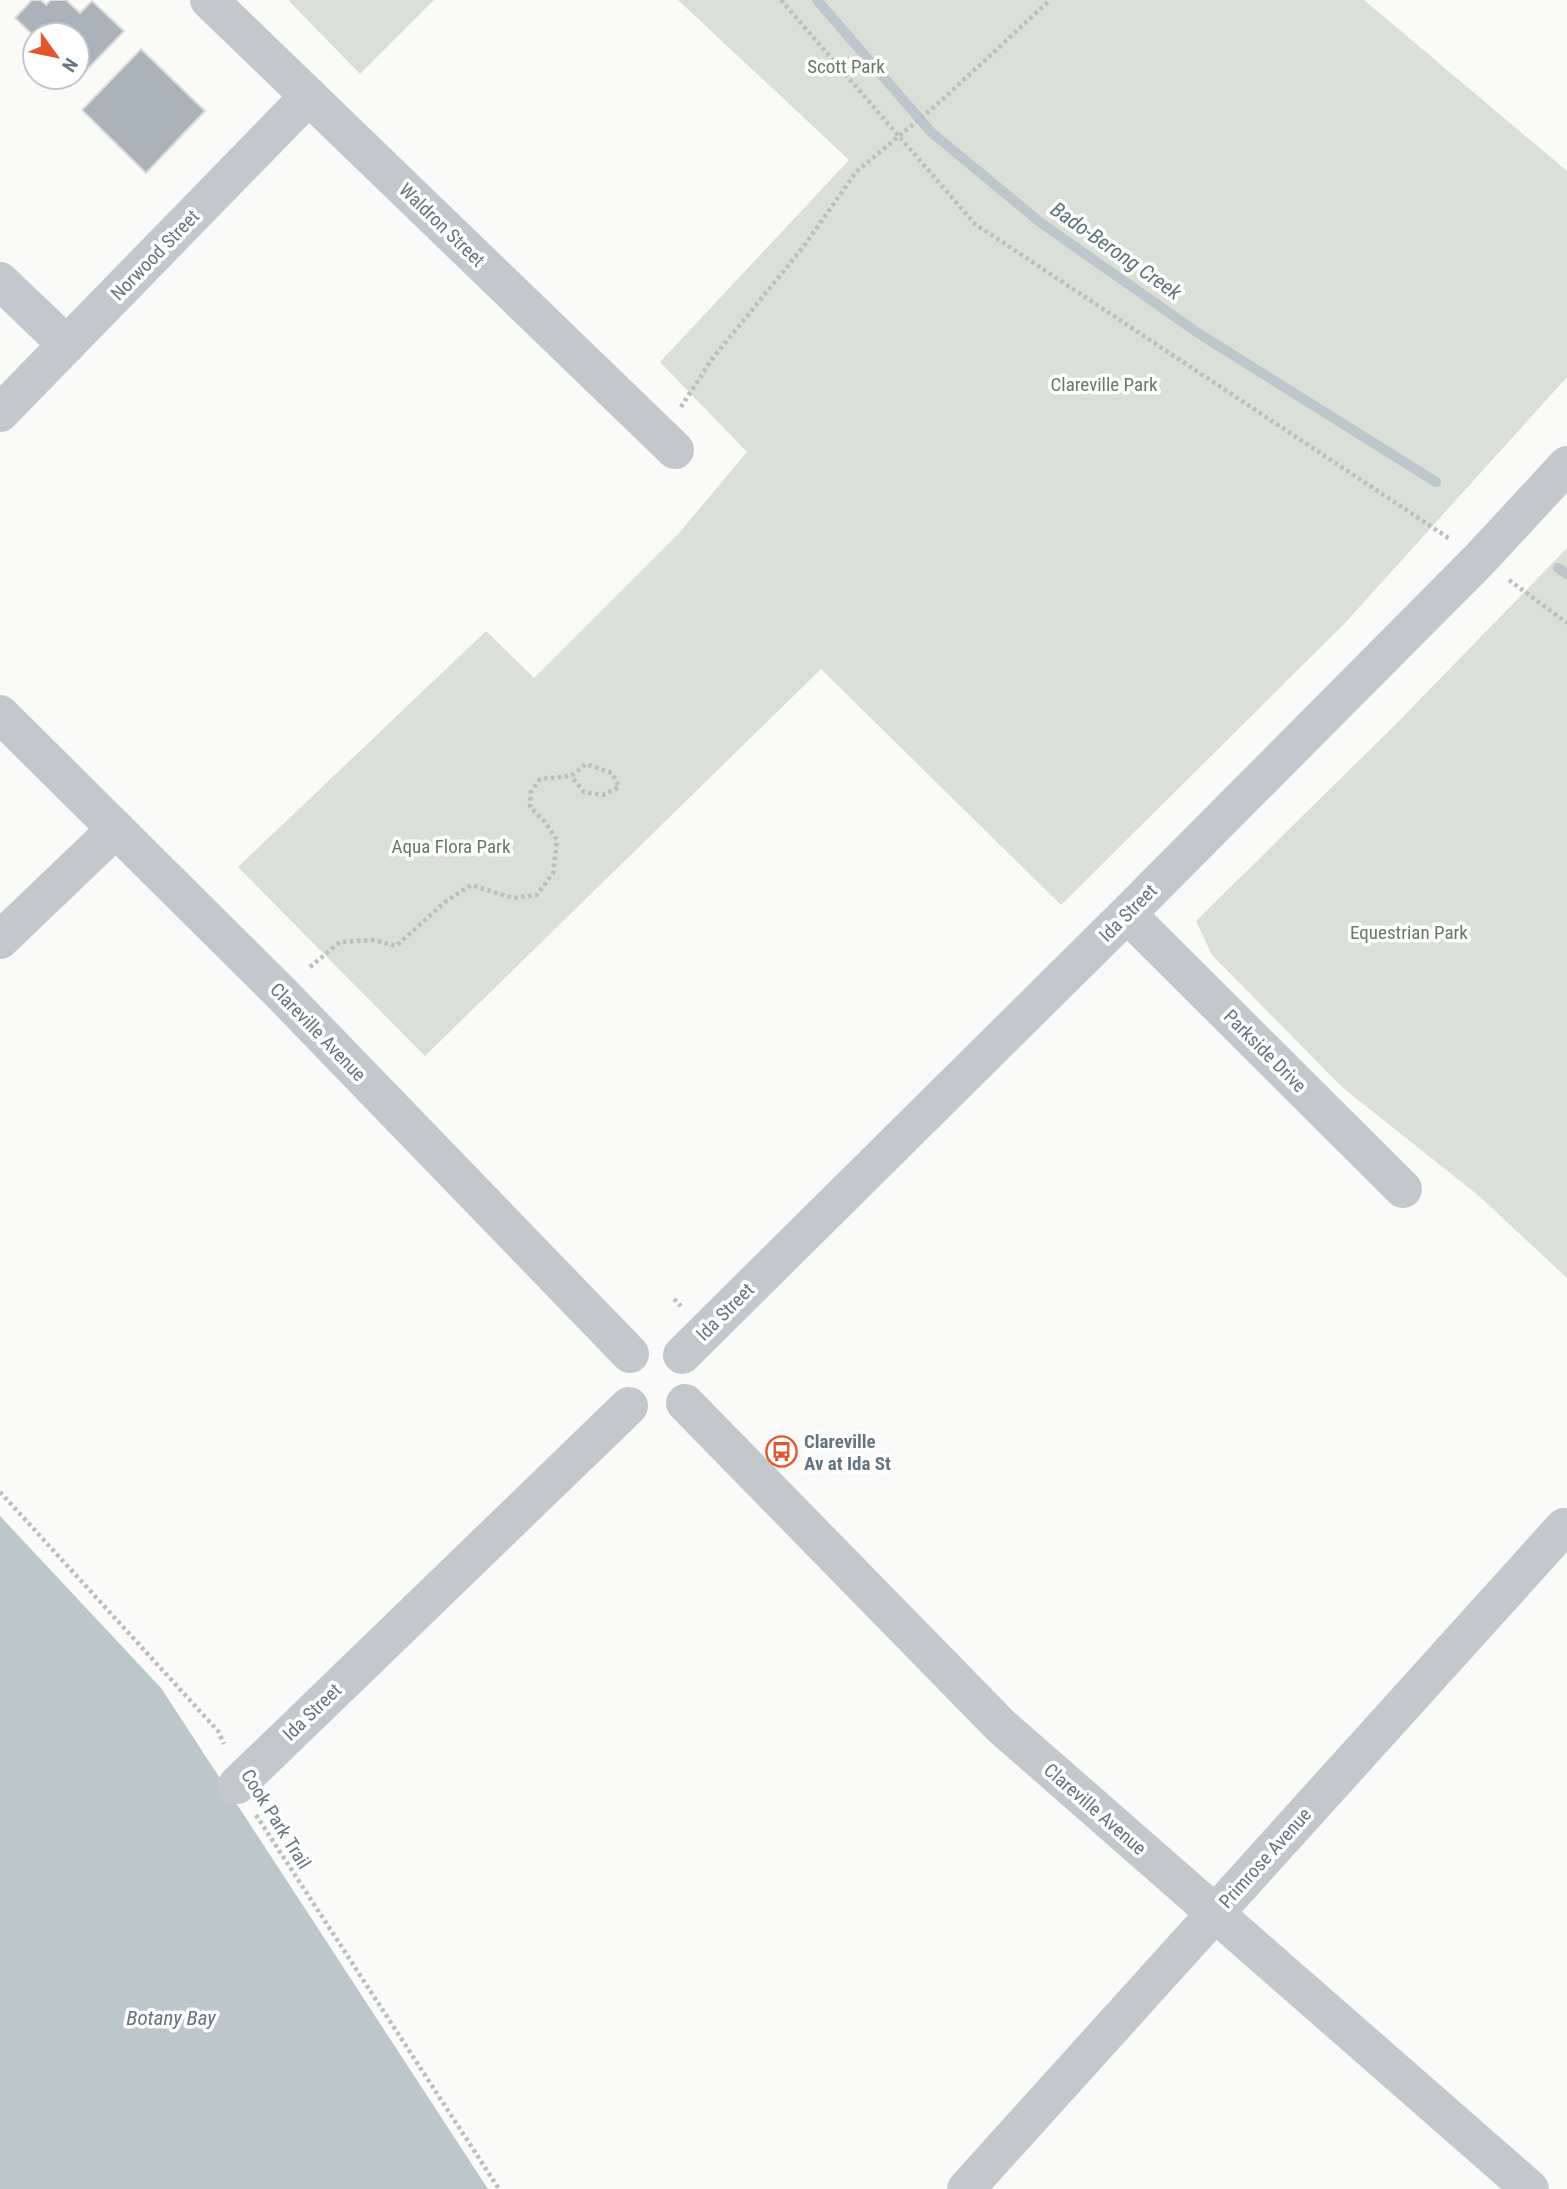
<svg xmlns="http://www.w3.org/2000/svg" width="1567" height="2189" font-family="'Roboto Condensed',sans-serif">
<rect width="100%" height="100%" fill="#fafaf8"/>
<path fill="#dadfd7" d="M291,0H434L360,74L289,1Z
M678,0H1364L1567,171V377L1345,623L1061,905L821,669L425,1056L238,867L486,631L534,678L679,533L747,452L660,362L849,160Z
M1567,548V1278L1479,1196L1342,1087L1212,955L1196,921L1397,723Z"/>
<path fill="#bbc7cb" d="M0,1516L161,1688L488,2189H0Z"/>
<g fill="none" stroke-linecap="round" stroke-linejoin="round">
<path stroke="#bbc7cb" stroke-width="10" d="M817,0L931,132L1041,223L1198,333L1436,482
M1558,568L1567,574"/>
</g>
<path fill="#aab3b9" stroke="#dcdcda" stroke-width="2" d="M32,0H41L46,5L51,0H66L80,13L92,1L124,31L79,78L77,77V35H35V37L15,18Z
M141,49L205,111L146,173L82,110Z"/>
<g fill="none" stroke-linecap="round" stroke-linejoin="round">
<path stroke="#bbbfc2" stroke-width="4.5" stroke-dasharray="3.5 3.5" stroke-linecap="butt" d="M781,0L975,224L1450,539
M681,407L712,359L804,246L856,172L941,101L1050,0
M1509,580L1567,623
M310,967L340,942L374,940L396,946L445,902L471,885L513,898L537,895L553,873L557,840L545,822L530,807L531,792L540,779L571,776L586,764L612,773L619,787L603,795L584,792L571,776
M674,1299L681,1306
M0,1492L218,1731L224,1744
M256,1815L499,2189"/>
<path stroke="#c3c8cc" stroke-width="38" d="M209,0L675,450
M0,281L67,345
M0,413L309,96
M0,714L280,992L630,1354
M1127,914L1403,1189
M0,940L116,829
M682,1355L1127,914L1480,559L1567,465
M685,1403L1001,1726L1530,2189
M237,1785L629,1406
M966,2189L1564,1527"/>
</g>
<defs>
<symbol id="bus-ring" viewBox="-11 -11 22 22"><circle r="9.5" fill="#fff" stroke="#e4572e" stroke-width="1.5"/><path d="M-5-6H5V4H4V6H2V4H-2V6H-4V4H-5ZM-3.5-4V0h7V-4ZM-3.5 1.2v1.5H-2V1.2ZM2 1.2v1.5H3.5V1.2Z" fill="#e4572e"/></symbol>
</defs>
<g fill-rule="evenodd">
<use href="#bus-ring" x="764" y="1434" width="35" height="35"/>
</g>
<g text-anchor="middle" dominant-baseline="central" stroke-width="7" stroke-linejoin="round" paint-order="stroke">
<g font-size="19" fill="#687a64" stroke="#fff">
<text x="846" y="66">Scott Park</text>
<text x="1104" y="384">Clareville Park</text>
<text x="451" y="846">Aqua Flora Park</text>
<text x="1409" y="932">Equestrian Park</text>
</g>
<g font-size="19" fill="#657683" stroke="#fff">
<text transform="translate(442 225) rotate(44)">Waldron Street</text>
<text transform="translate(155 255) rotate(-46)">Norwood Street</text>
<text transform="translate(1128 913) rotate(-45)">Ida Street</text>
<text transform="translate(318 1032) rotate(46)">Clareville Avenue</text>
<text transform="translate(1265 1051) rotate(45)">Parkside Drive</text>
<text transform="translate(725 1312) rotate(-45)">Ida Street</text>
<text transform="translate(312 1712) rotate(-44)">Ida Street</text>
<text transform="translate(1095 1809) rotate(41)">Clareville Avenue</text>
<text transform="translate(276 1819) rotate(58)">Cook Park Trail</text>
<text transform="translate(1265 1858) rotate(-48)">Primrose Avenue</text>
</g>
<g font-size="19" font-weight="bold" fill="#657683" stroke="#fff" text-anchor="start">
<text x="804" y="1441">Clareville<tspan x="804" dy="22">Av at Ida St</tspan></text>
</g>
<g font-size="21" font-style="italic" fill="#60757c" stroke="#fff">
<text transform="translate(1116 251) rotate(35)">Bado-Berong Creek</text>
<text x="171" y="2018">Botany Bay</text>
</g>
</g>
<g transform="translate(56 56) rotate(123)"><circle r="33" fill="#ffffff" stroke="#c1c8cd" stroke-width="2"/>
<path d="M0-5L12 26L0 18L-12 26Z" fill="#e4572e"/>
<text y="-10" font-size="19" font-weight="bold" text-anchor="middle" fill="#657683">N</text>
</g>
</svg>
